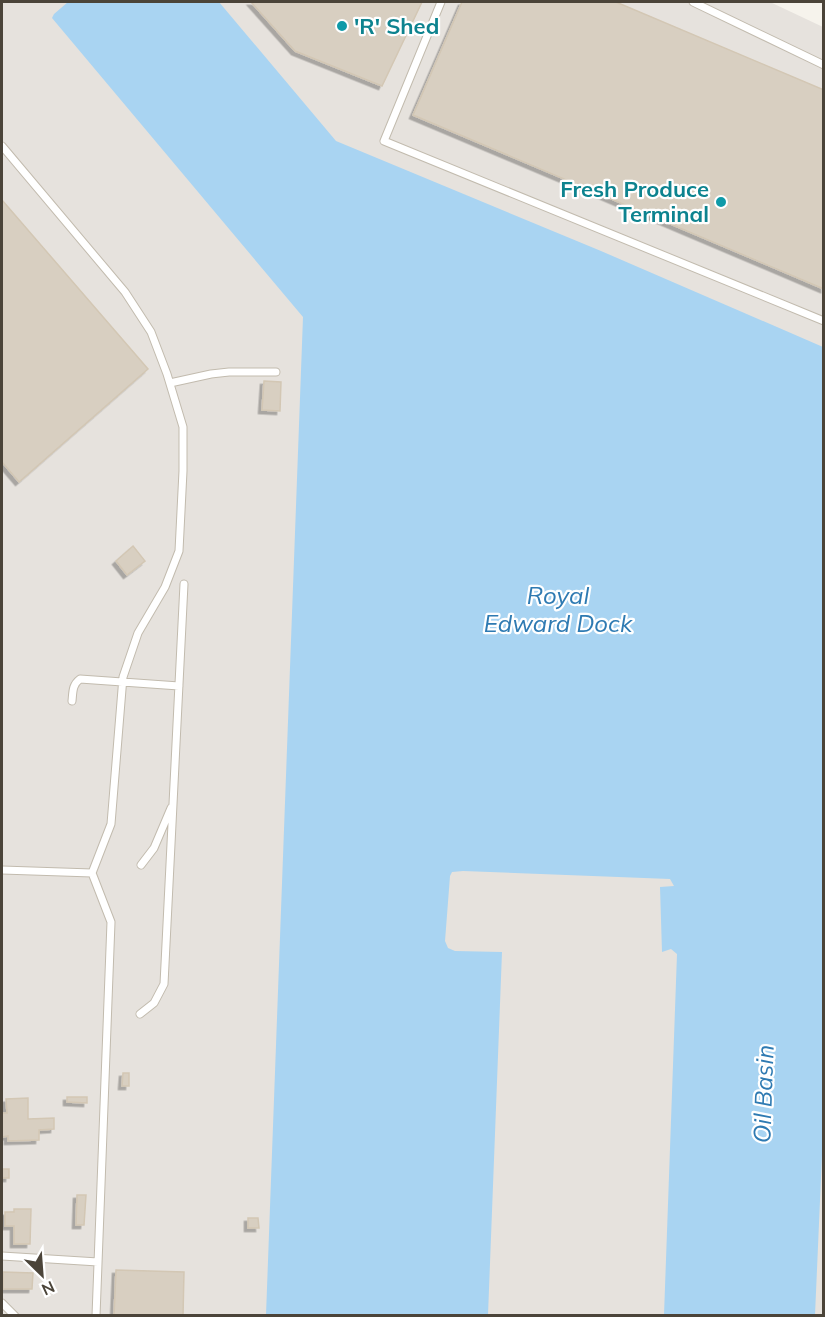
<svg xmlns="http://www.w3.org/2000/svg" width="825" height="1317" font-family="Mulish,sans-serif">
<defs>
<filter id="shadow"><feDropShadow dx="-3.5" dy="3.5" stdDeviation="0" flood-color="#0004"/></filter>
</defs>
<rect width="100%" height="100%" fill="#f6f3ec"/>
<path fill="#e6e2dd" d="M2,2H770L823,27V1315L2,1316Z"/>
<path fill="#a9d4f2" d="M68,2H219L336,141L601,251L823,347L824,1109L815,1315H664L677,954L671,949L662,952L660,887L674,886L670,879L463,871L452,872L450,876L445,941L448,948L455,951L502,952L488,1315H266L303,317L52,18L54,14Z"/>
<path fill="#d8cfc1" stroke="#d3c7b4" stroke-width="1.5" filter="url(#shadow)" d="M251,2H422L382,86L295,51Z
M462,2H616L824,90V289L413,115Z
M2,200L148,369L19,482L2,462Z
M264,381L281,382L280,411L262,410Z
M133,546L145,561L127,575L116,561Z
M123,1073H129V1086H122Z
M67,1097H87V1103L67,1102Z
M28,1098V1119L54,1118V1129L39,1130V1140L8,1141V1136L2,1137V1113H7L6,1099Z
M2,1169H9V1178H2Z
M77,1195H86L84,1225H76Z
M14,1209H31L30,1244H14V1226H5V1212H14Z
M248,1218H258L259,1228H248Z
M116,1270L184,1272L183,1316H114Z
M3,1272L33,1273L32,1289H3Z"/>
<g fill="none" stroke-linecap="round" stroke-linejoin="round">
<defs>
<path id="lane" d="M441,2L384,141L824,321
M693,2L824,65
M2,146L125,292L151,332L167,374L183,427V471L179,551L165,587L138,633L123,677L111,824L92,873L2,870
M170,383L211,374L229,372H276
M72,701C73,692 72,685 80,679L179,686
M141,865L154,848L171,808
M92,873L111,922L96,1316
M140,1014L154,1003L164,984L184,584
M2,1256L98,1262
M2,1303L15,1316"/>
</defs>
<use href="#lane" stroke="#c2bbae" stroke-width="9"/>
<use href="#lane" stroke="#fff" stroke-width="7"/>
</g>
<g fill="#0f9aa8" stroke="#fff" stroke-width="2">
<circle cx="342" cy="26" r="6"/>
<circle cx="721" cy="202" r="6"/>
</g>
<g text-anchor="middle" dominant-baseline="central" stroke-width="4.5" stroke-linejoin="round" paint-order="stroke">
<g font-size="22" font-weight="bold" fill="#0d838f" stroke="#fff" text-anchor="start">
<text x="354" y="26">'R' Shed</text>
<text x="709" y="189" text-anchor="end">Fresh Produce<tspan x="709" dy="25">Terminal</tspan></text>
</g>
<g font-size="24" font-style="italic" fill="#2e7ab2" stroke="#fff">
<text x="558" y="595">Royal<tspan x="558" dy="28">Edward Dock</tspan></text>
<text transform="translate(763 1094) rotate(-88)">Oil Basin</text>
</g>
</g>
<rect width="825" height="1317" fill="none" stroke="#4b4439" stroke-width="6"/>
<g transform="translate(42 1275) rotate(155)" stroke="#ffffff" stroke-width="4.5" paint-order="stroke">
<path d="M0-4.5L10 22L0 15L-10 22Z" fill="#4b4439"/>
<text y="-9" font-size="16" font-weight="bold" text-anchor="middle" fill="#4b4439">N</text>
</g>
</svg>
